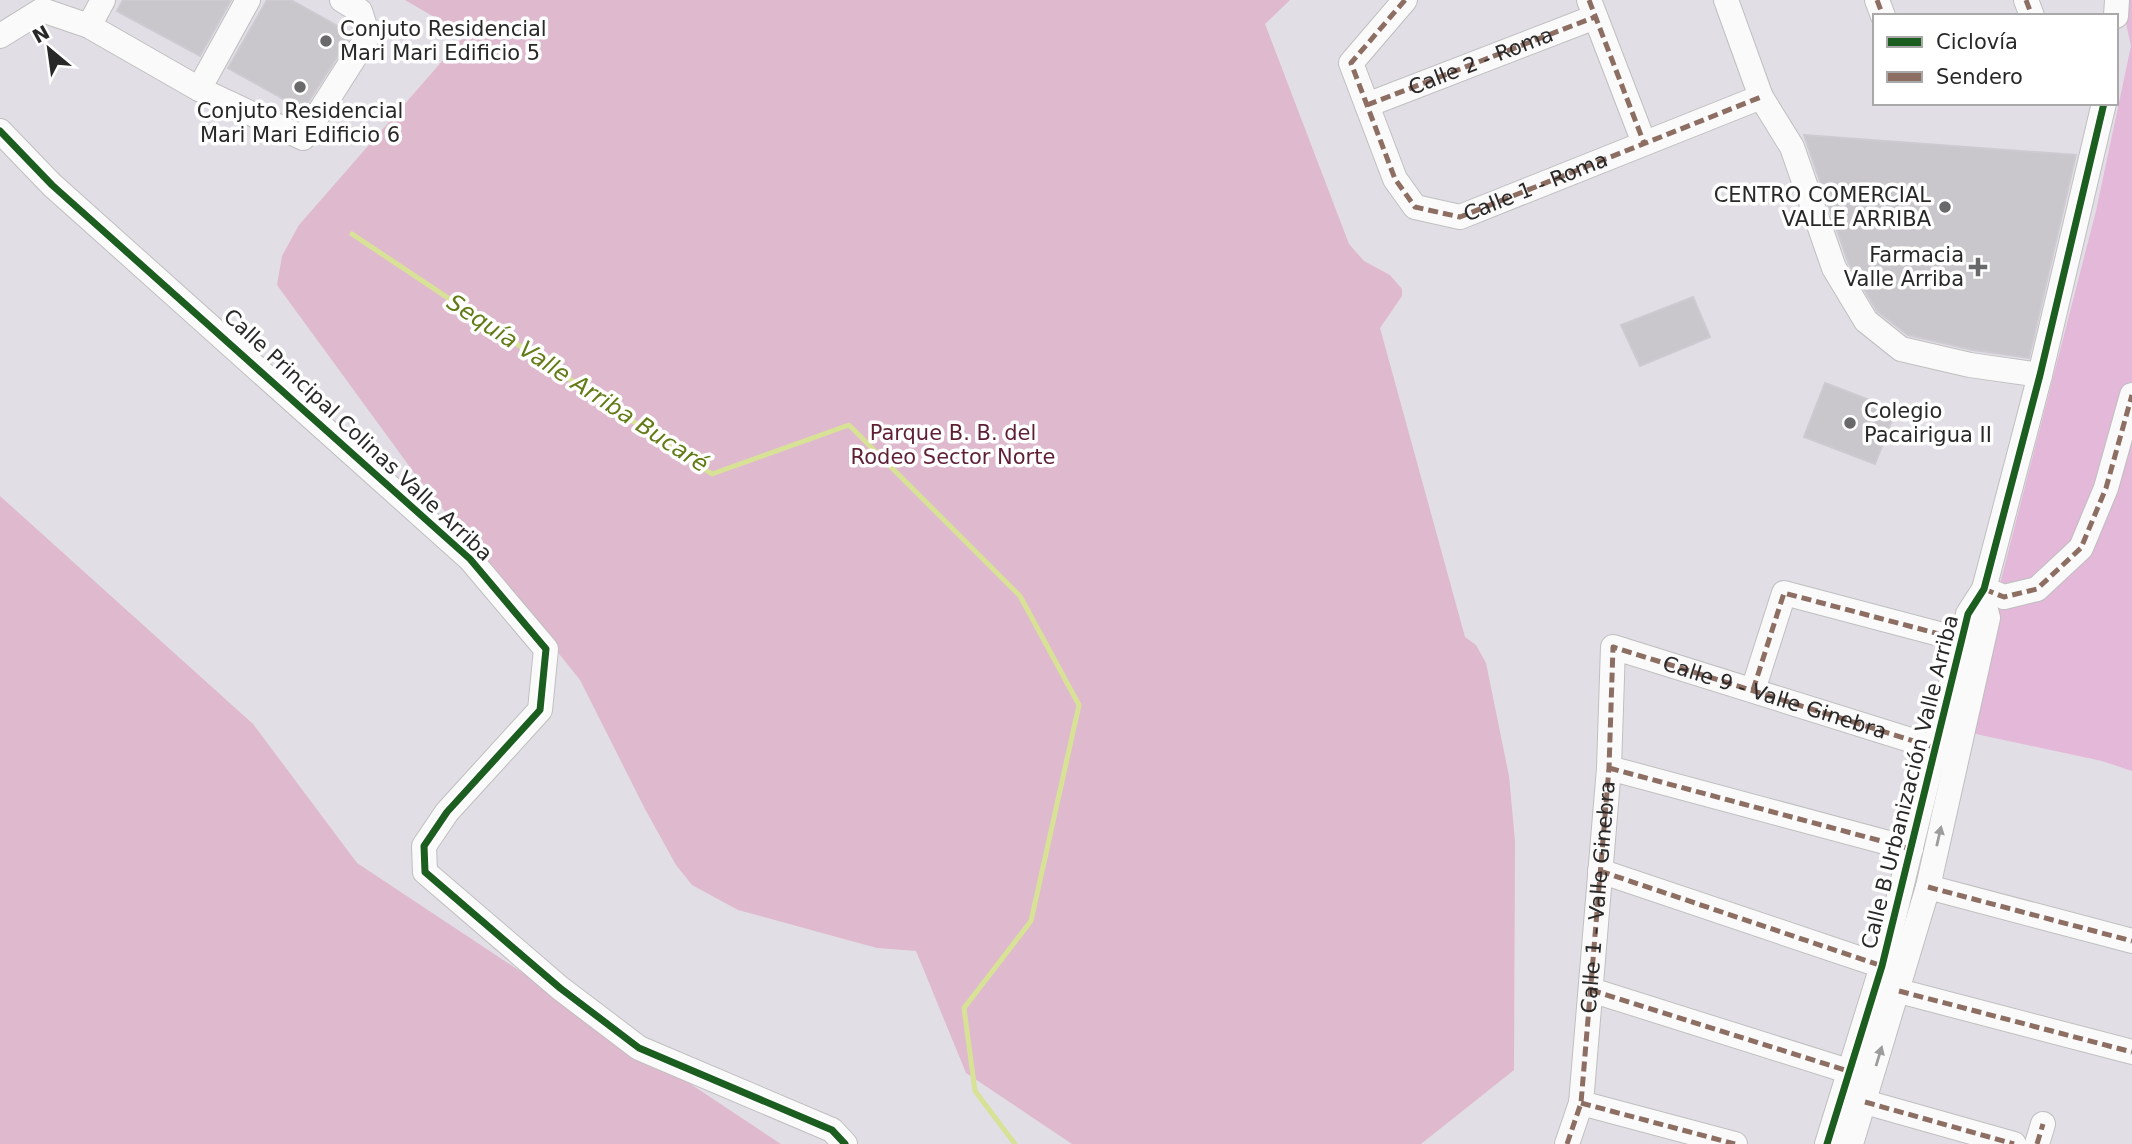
<svg xmlns="http://www.w3.org/2000/svg" width="2132" height="1144" font-family="'DejaVu Sans',sans-serif">
<rect width="100%" height="100%" fill="#e2dee6"/>
<path fill="#dfb9cd" d="M405,0H1290L1265,24L1349,244L1364,261L1390,275L1402,289V296L1380,328L1465,637L1476,645L1486,663L1509,776L1515,841L1514,1070L1421,1144H1072L966,1073L916,951L877,948L738,910L692,885L676,865L645,809L580,680L415,474L277,285L282,256L299,225L465,35Z
M0,496L253,724L357,863L781,1144H0Z"/>
<path fill="#e3b8d8" d="M2121,0H2132V771L2102,761L1962,731L2096,211L2131,46Z"/>
<g fill="none" stroke-linecap="round" stroke-linejoin="round">
<path stroke="#d8e297" stroke-width="5" d="M352,234L712,474L849,425L1020,596L1079,705L1031,921L964,1008L975,1091L1015,1144"/>
</g>
<path fill="#c9c6cc" stroke="#cecad1" stroke-width="2" d="M123,0H231L200,56L117,11Z
M267,0H291L352,34L303,110L228,68Z
M1804,135L2076,155L2029,358L1973,350L1908,335L1877,311L1848,262Z
M1693,297L1710,337L1640,366L1621,325Z
M1825,383L1896,410L1875,464L1804,437Z"/>
<g fill="none" stroke-linecap="round" stroke-linejoin="round">
<defs>
<g id="minor">
<path id="s1" d="M1405,0L1351,63L1395,179L1415,207L1460,217L1761,97"/>
<path d="M1589,0L1644,143"/>
<path d="M1726,0L1761,97L1792,147L1834,268L1866,321L1901,349L1970,365L2040,375"/>
<path d="M1877,0L1883,16"/>
<path d="M2026,0L2032,16"/>
<path d="M2116,16L2117,0"/>
<path d="M89,26L103,0"/>
<path d="M0,36L42,10L89,26L199,89L303,138L368,36L360,11L342,0"/>
<path d="M199,89L248,0"/>
<path d="M1367,105L1595,17"/>
<path d="M0,131L52,185L470,559L546,649L540,710L447,812L424,846L425,872L560,988L639,1048L832,1130L845,1144"/>
<path d="M1984,589L2004,597L2037,589L2081,548L2106,488L2132,395"/>
<path d="M1753,690L1784,593L1962,640"/>
<path d="M1609,768L1911,849"/>
<path d="M1600,871L1882,966"/>
<path d="M1928,887L2132,941"/>
<path d="M1591,990L1851,1072"/>
<path d="M1899,991L2132,1052"/>
<path d="M1865,1102L2014,1144"/>
<path d="M1581,1103L1735,1144"/>
<path d="M1567,1144L1581,1103L1609,768L1613,647L1936,748"/>
<path d="M1827,1144L1882,966L1968,614L1984,589L2040,375L2104,103"/>
<path d="M1851,1144L1928,887L1988,618L1982,596"/>
<path d="M2037,1144L2043,1124"/>
</g>
</defs>
<use href="#minor" stroke="#bfbfbf" stroke-width="26"/>
<use href="#minor" stroke="#fbfafb" stroke-width="24"/>
<g stroke="#8d6e63" stroke-width="5" stroke-dasharray="10 5" stroke-linecap="butt">
<path d="M1405,0L1351,63L1395,179L1415,207L1460,217L1761,97"/>
<path d="M1589,0L1644,143"/>
<path d="M1877,0L1883,16"/>
<path d="M2026,0L2032,16"/>
<path id="s2" d="M1367,105L1595,17"/>
<path d="M1984,589L2004,597L2037,589L2081,548L2106,488L2132,395"/>
<path d="M1753,690L1784,593L1962,640"/>
<path d="M1609,768L1911,849"/>
<path d="M1600,871L1882,966"/>
<path d="M1928,887L2132,941"/>
<path d="M1591,990L1851,1072"/>
<path d="M1899,991L2132,1052"/>
<path d="M1865,1102L2014,1144"/>
<path d="M1581,1103L1735,1144"/>
<path id="s3" d="M1567,1144L1581,1103L1609,768L1613,647L1936,748"/>
<path d="M2037,1144L2043,1124"/>
</g>
<defs>
<path id="cycleway" d="M0,131L52,185L470,559L546,649L540,710L447,812L424,846L425,872L560,988L639,1048L832,1130L845,1144
M1827,1144L1882,966L1968,614L1984,589L2040,375L2104,103"/>
</defs>
<use href="#cycleway" stroke="#fff" stroke-width="11"/>
<use href="#cycleway" stroke="#1b5e20" stroke-width="7"/>
</g>
<defs><path id="oneway-solid" d="M-6-.8H1V-3.2L6.5 0L1 3.2V.8H-6Z" transform="scale(1.75)"/></defs>
<g fill="#9c9c9c">
<use href="#oneway-solid" transform="translate(1939 836) rotate(-77)"/>
<use href="#oneway-solid" transform="translate(1879 1056) rotate(-73)"/>
</g>
<g fill="#69686a" stroke="#fff" stroke-width="2.5">
<circle cx="326" cy="41" r="7"/>
<circle cx="300" cy="87" r="7"/>
<circle cx="1945" cy="207" r="7"/>
<path d="M1974.5 256.5h7v7h7v7h-7v7h-7v-7h-7v-7h7z"/>
<circle cx="1850" cy="423" r="7"/>
</g>
<g text-anchor="middle" dominant-baseline="central" stroke-width="7" stroke-linejoin="round" paint-order="stroke">
<g font-size="21" fill="#282828" stroke="#fff" text-anchor="start">
<text x="340" y="29">Conjuto Residencial<tspan x="340" dy="24">Mari Mari Edificio 5</tspan></text>
<text x="300" y="111" text-anchor="middle">Conjuto Residencial<tspan x="300" dy="24">Mari Mari Edificio 6</tspan></text>
<text x="1931" y="195" text-anchor="end">CENTRO COMERCIAL<tspan x="1931" dy="24">VALLE ARRIBA</tspan></text>
<text x="1964" y="255" text-anchor="end">Farmacia<tspan x="1964" dy="24">Valle Arriba</tspan></text>
<text x="1864" y="411">Colegio<tspan x="1864" dy="24">Pacairigua II</tspan></text>
</g>
<g font-size="21" fill="#282828" stroke="#fff">
<text stroke="none"><textPath href="#s2" startOffset="122">Calle 2 - Roma</textPath></text>
<text stroke="none"><textPath href="#s1" startOffset="369">Calle 1 - Roma</textPath></text>
<text transform="translate(358 435) rotate(43)">Calle Principal Colinas Valle Arriba</text>
<text stroke="none"><textPath href="#s3" startOffset="670">Calle 9 - Valle Ginebra</textPath></text>
<text transform="translate(1910 782) rotate(-76)">Calle B Urbanización Valle Arriba</text>
<text stroke="none"><textPath href="#s3" startOffset="250">Calle 1 - Valle Ginebra</textPath></text>
</g>
<g font-size="21" fill="#5f1f33" stroke="#fff">
<text x="953" y="433">Parque B. B. del<tspan x="953" dy="24">Rodeo Sector Norte</tspan></text>
</g>
<g font-size="23" font-style="italic" fill="#637b16" stroke="#fff">
<text transform="translate(578 383) rotate(33)">Sequía Valle Arriba Bucaré</text>
</g>
</g>
<rect x="1873" y="14" width="245" height="91" fill="#ffffff" stroke="#a9a9a9" stroke-width="2"/>
<rect x="1887" y="37" width="35" height="10" fill="#1b5e20" stroke="#a9a9a9" stroke-width="2"/>
<text x="1936" y="49" font-size="21" fill="#282828">Ciclovía</text>
<rect x="1887" y="72" width="35" height="10" fill="#8d6e63" stroke="#a9a9a9" stroke-width="2"/>
<text x="1936" y="84" font-size="21" fill="#282828">Sendero</text>
<g transform="translate(49 49) rotate(331)" stroke="#ffffff" stroke-width="5" paint-order="stroke">
<path d="M0-5L12 26L0 18L-12 26Z" fill="#282828"/>
<text y="-10" font-size="19" font-weight="bold" text-anchor="middle" fill="#282828">N</text>
</g>
</svg>
